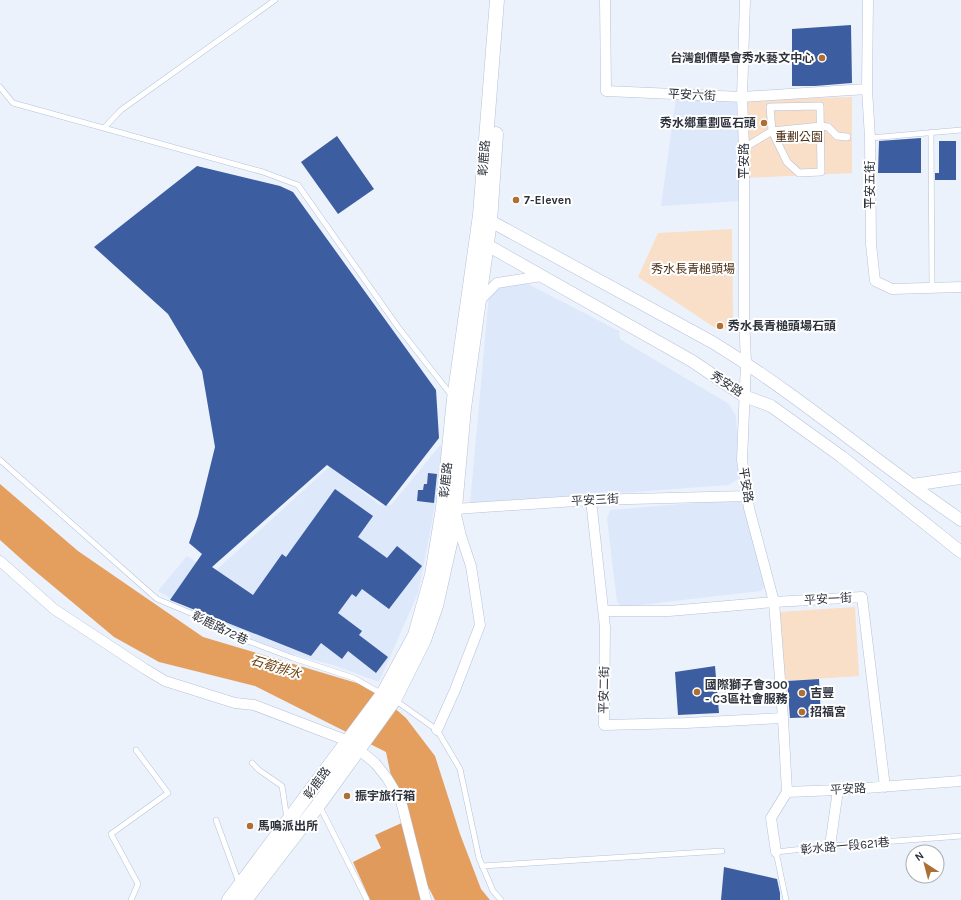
<svg xmlns="http://www.w3.org/2000/svg" width="961" height="900" font-family="Karla,'Noto Sans TC',sans-serif">
<rect width="100%" height="100%" fill="#ecf2fc"/>
<path fill="#dde8fb" d="M676,97H733L738,106L740,201L661,206Z
M518,281L528,284L619,331L620,339L729,404L736,416L740,474L737,480L729,485L470,504L489,294L494,289Z
M441,444V465L432,522L418,593L379,682L336,666L289,653L242,636L175,601L158,591L187,556L213,573L330,466L380,505H391Z
M742,499L765,586L761,591L622,607L617,602L607,519L610,510Z"/>
<path fill="#f9dec8" d="M852,97V173L744,178V100Z
M732,229L733,324L720,331L638,277L658,233Z
M855,607L859,676L784,681L779,612Z"/>
<path fill="#e09b5c" d="M406,821L430,900H370L353,862L381,848L375,835Z"/>
<path fill="#e49f5f" d="M0,484L78,551L203,637L370,687L406,718L435,756L460,834L481,889L490,900H435L419,869L392,781L386,752L255,686L159,662L114,637L29,566L0,540Z"/>
<path fill="#3c5da0" d="M851,25L852,83L815,86H792V29Z
M337,136L374,189L338,214L301,162Z
M921,138V173H878L879,141Z
M939,141H956V180H935V173H939Z
M197,166L280,186L293,192L436,390L439,438L386,506L327,465L212,567L253,595L282,554L286,557L335,489L373,516L358,537L387,558L397,546L422,566L389,609L362,589L356,597L352,594L338,613L362,631L359,635L388,657L376,673L348,651L342,659L321,643L311,656L170,600L202,554L189,543L198,516L215,447L202,371L168,314L94,247Z
M428,473L437,474L434,503L417,501L418,490H423L424,484H427Z
M715,666L719,713L678,715L675,672Z
M819,679L821,717L790,718L787,681Z
M724,867L777,879L780,893V900H721Z"/>
<g fill="none" stroke-linecap="round" stroke-linejoin="round">
<defs>
<path id="service" d="M0,87L13,103L263,172L298,185L398,327L452,396
M104,128L121,110L275,0
M931,132L932,289
M870,138L961,130
M0,460L157,599L200,617L245,640L293,658L354,678L382,694
M395,700L437,730L460,769L479,858L493,891L501,900
M252,763L259,770L282,786L287,819
M319,805L367,900
M216,820L239,883
M482,866L722,851
M131,900L138,884L111,834L168,793L136,750
M786,900L776,852L830,846L961,836"/>
<path id="pedestrian" d="M820,106L821,172L799,173L787,162L772,131L770,107Z
M744,148L772,131L821,126L828,127L837,136L847,137"/>
<path id="minor" d="M605,0L606,91L742,97L867,89
M745,0L742,97L744,148V315L746,363L742,460L749,508L774,602L783,718L787,792L838,790L961,781
M868,0L867,89L870,138L871,244L875,281L892,289L961,287
M478,302L497,283L542,276
M591,500L605,627L604,725L686,723L783,718
M448,508L455,509L591,500L748,496
M0,561L54,609L145,669L165,681L235,703L254,705L348,741L375,763L387,778L401,801L426,900
M604,611H669L774,602L862,597L885,787
M437,730L455,690L480,625L471,566L461,536L457,519
M830,846L838,790
M776,852L771,818L787,792"/>
<path id="tertiary" d="M483,217L712,342C799,395 877,463 961,520
M480,241L692,361L744,396L771,406L842,457L961,552
M912,485L961,478"/>
<path id="secondary" d="M229,900L383,694L415,635L432,575L443,508L454,399L480,215L497,0
M245,900L319,804L394,700L424,640L436,606L453,530L464,408L490,221L496,134"/>
</defs>
<use href="#service" stroke="#b5c2da" stroke-width="6"/>
<use href="#pedestrian" stroke="#b5c2da" stroke-width="8"/>
<use href="#minor" stroke="#b5c2da" stroke-width="11"/>
<use href="#tertiary" stroke="#b5c2da" stroke-width="13"/>
<use href="#secondary" stroke="#b5c2da" stroke-width="15"/>
<use href="#service" stroke="#fff" stroke-width="5"/>
<use href="#pedestrian" stroke="#fff" stroke-width="7"/>
<use href="#minor" stroke="#fff" stroke-width="10"/>
<use href="#tertiary" stroke="#fff" stroke-width="12"/>
<use href="#secondary" stroke="#fff" stroke-width="14"/>
</g>
<g fill="#ad6f34" stroke="#fff" stroke-width="1.5">
<circle cx="822" cy="58" r="4"/>
<circle cx="764" cy="123" r="4"/>
<circle cx="516" cy="200" r="4"/>
<circle cx="720" cy="326" r="4"/>
<circle cx="697" cy="692" r="4"/>
<circle cx="802" cy="693" r="4"/>
<circle cx="802" cy="712" r="4"/>
<circle cx="347" cy="796" r="4"/>
<circle cx="250" cy="826" r="4"/>
</g>
<g text-anchor="middle" dominant-baseline="central" stroke-width="4" stroke-linejoin="round" paint-order="stroke">
<g font-size="12" font-weight="bold" fill="#2e333d" stroke="#fff" text-anchor="start">
<text x="814" y="58" text-anchor="end">台灣創價學會秀水藝文中心</text>
<text x="756" y="123" text-anchor="end">秀水鄉重劃區石頭</text>
<text x="524" y="200">7-Eleven</text>
<text x="728" y="326">秀水長青槌頭場石頭</text>
<text x="705" y="685">國際獅子會300<tspan x="705" dy="14">- C3區社會服務</tspan></text>
<text x="810" y="693">吉豐</text>
<text x="810" y="712">招福宮</text>
<text x="355" y="796">振宇旅行箱</text>
<text x="258" y="826">馬鳴派出所</text>
</g>
<g font-size="12" fill="#2e333d" stroke="#fff">
<text transform="translate(692 95) rotate(3)">平安六街</text>
<text transform="translate(484 158) rotate(-86)">彰鹿路</text>
<text transform="translate(744 161) rotate(-90)">平安路</text>
<text transform="translate(870 185) rotate(-90)">平安五街</text>
<text transform="translate(727 384) rotate(33)">秀安路</text>
<text transform="translate(446 480) rotate(-84)">彰鹿路</text>
<text transform="translate(746 485) rotate(81)">平安路</text>
<text transform="translate(595 500) rotate(-3)">平安三街</text>
<text transform="translate(828 599) rotate(-3)">平安一街</text>
<text transform="translate(220 628) rotate(26)">彰鹿路72巷</text>
<text transform="translate(604 690) rotate(-89)">平安二街</text>
<text transform="translate(317 783) rotate(-54)">彰鹿路</text>
<text transform="translate(848 789) rotate(-3)">平安路</text>
<text transform="translate(845 846) rotate(-5)">彰水路一段621巷</text>
</g>
<g font-size="12" fill="#492d12" stroke="#fff">
<text x="799" y="137">重劃公園</text>
<text x="693" y="269">秀水長青槌頭場</text>
</g>
<g font-size="13" font-style="italic" fill="#6a3d0a" stroke="#fff">
<text transform="translate(276 667) rotate(17)">石筍排水</text>
</g>
</g>
<g transform="translate(925 864) rotate(324)"><circle r="19" fill="#ffffff" stroke="#abadb1"/>
<path d="M0-3L7 15L0 10L-7 15Z" fill="#ad6f34"/>
<text y="-6" font-size="11" font-weight="bold" text-anchor="middle" fill="#2e333d">N</text>
</g>
</svg>
